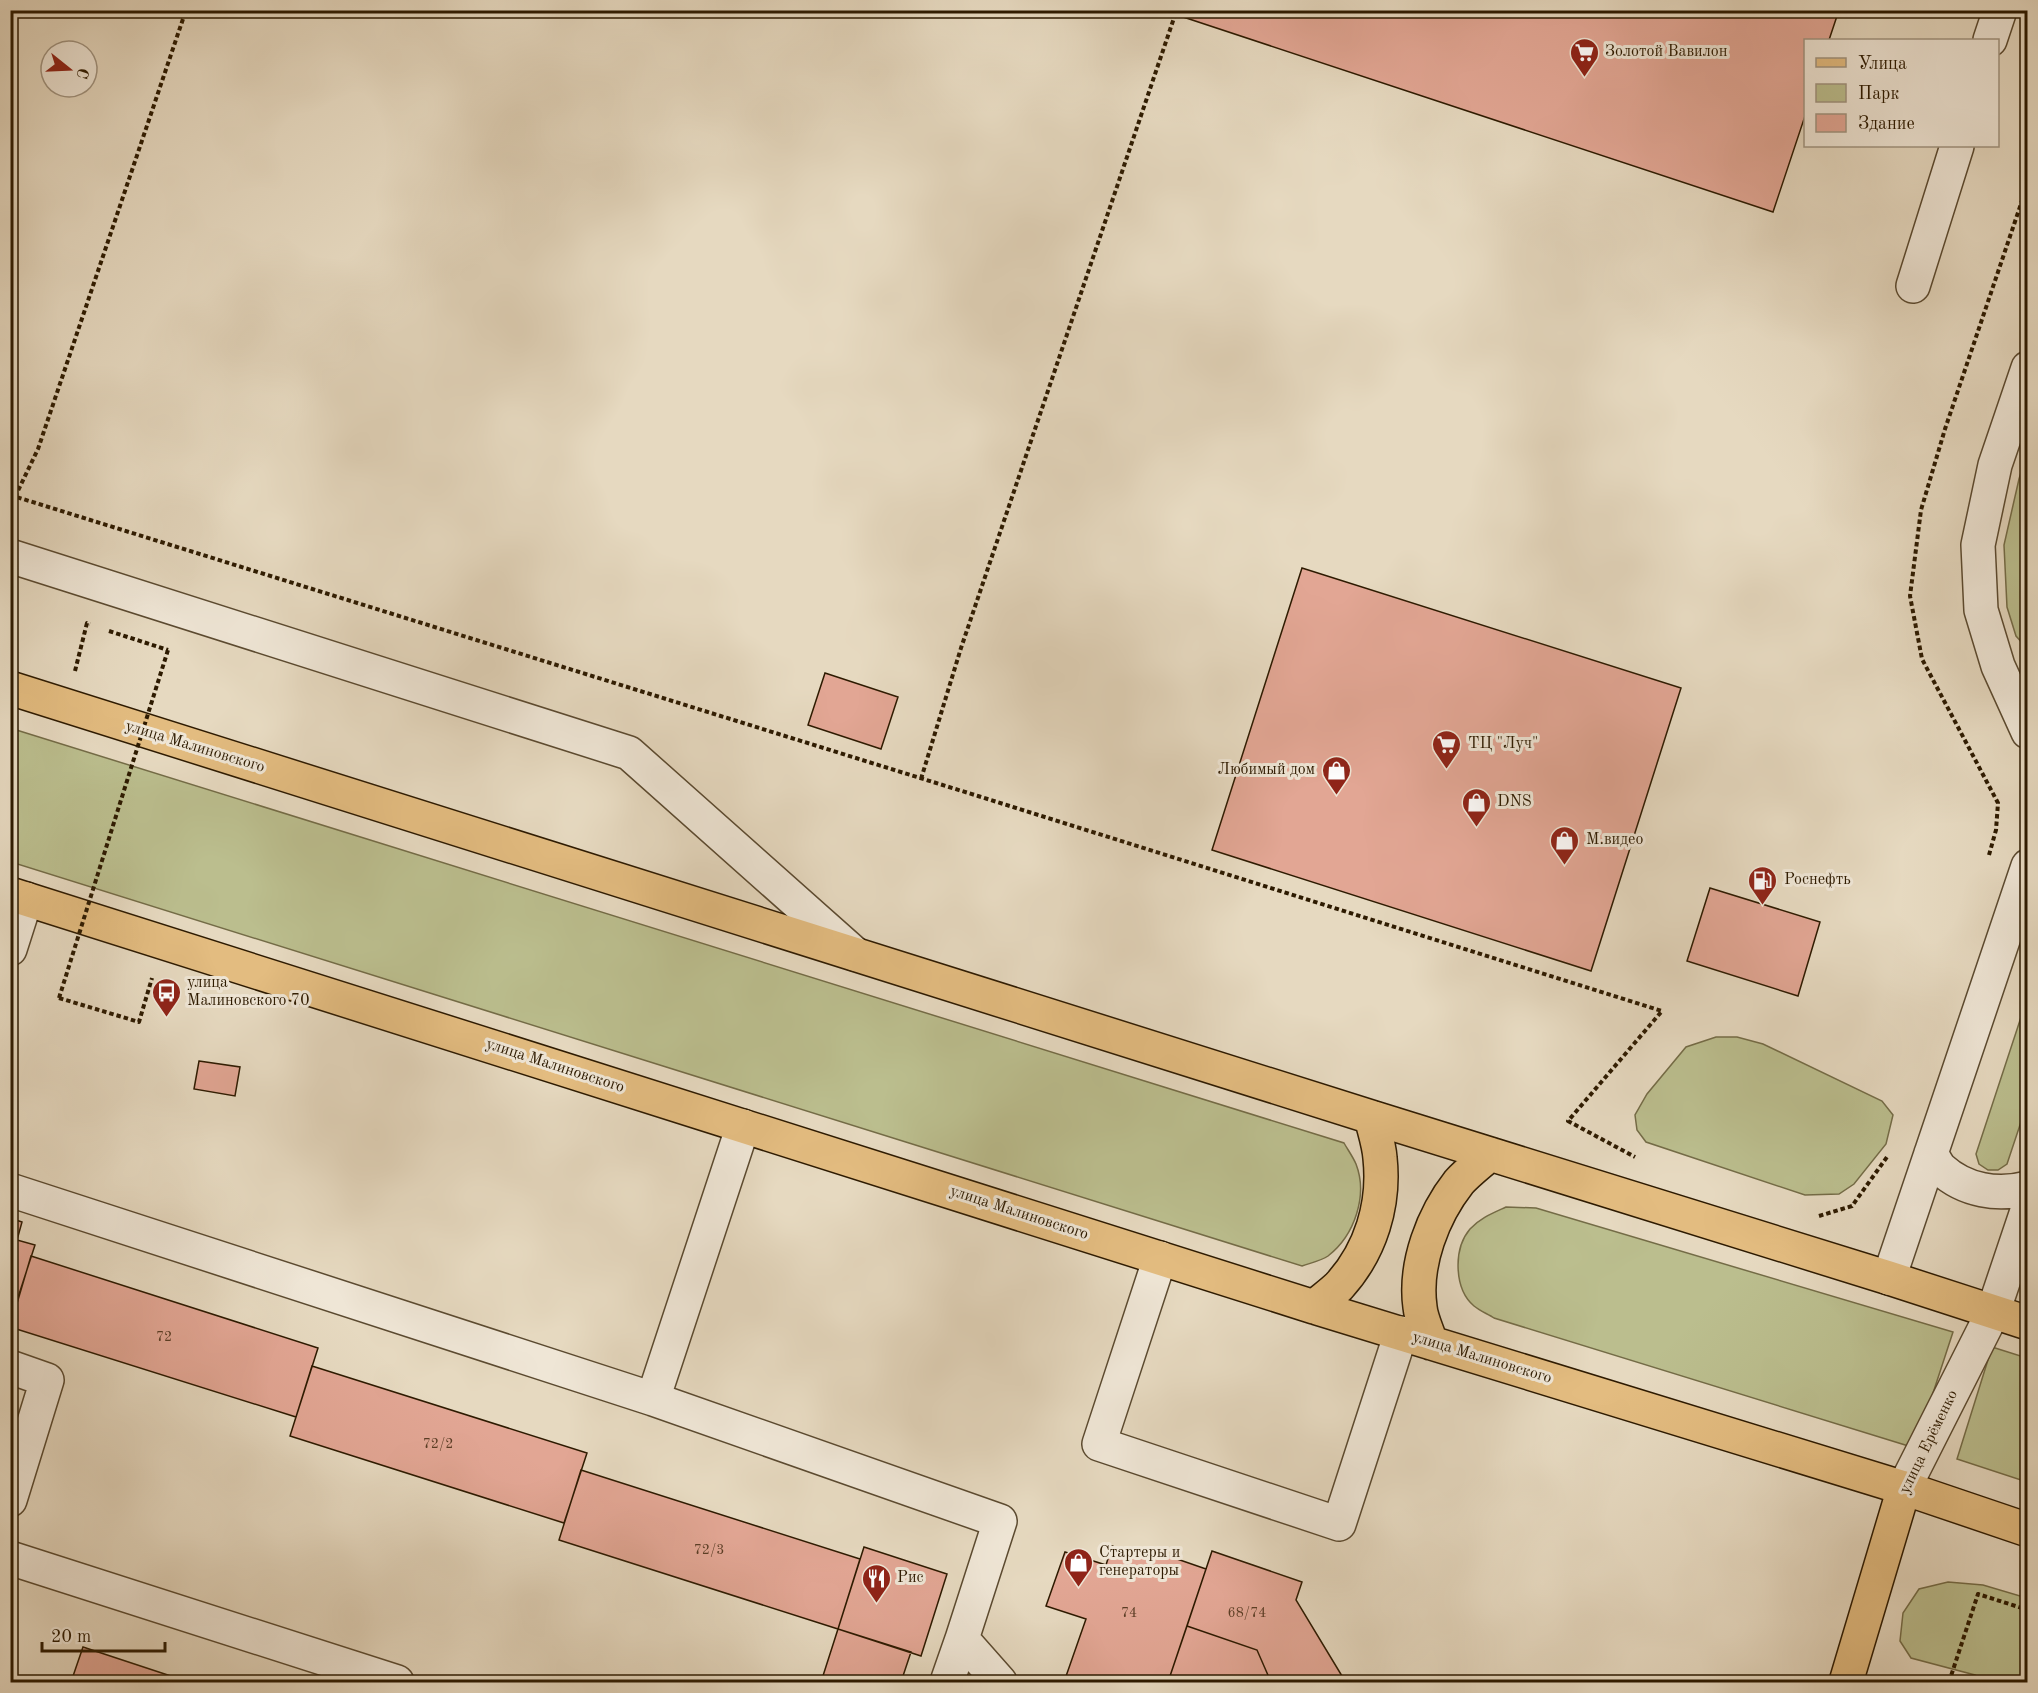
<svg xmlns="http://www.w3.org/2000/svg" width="2038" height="1693" font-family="'Old Standard TT',serif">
<rect width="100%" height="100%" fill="#e6d9c0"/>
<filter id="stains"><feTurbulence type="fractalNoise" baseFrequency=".00333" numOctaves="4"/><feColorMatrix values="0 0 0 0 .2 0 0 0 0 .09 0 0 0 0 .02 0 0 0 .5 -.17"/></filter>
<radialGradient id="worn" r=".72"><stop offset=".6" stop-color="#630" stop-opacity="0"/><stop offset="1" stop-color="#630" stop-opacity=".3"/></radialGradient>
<path fill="#bbbe8e" stroke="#746c47" stroke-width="1.5" d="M2027,453V648L2016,636L2007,607L2004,545L2019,479Z
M10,728L1344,1143C1348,1150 1353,1157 1356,1164C1368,1195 1355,1235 1328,1256C1321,1261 1310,1263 1302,1266L11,862Z
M2027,999V1104L2007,1164L1998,1170H1988L1979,1164L1976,1154Z
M1716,1037H1737L1763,1044L1882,1101L1893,1115L1886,1144L1854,1184L1839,1194L1805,1195L1646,1142L1637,1130L1635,1115L1647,1094L1686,1047Z
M1506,1207L1536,1208L1953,1332L1915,1448L1494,1318C1488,1314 1480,1311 1474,1306C1454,1289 1453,1249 1470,1229C1480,1218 1493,1213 1506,1207Z
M1992,1347L2027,1358V1482L1957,1459Z
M1948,1582L1983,1585L2027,1598V1682H1986L1975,1675L1911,1658L1900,1641L1903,1613L1919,1589Z"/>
<path fill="#e2a694" stroke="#2d1a00" stroke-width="1.5" d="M1162,10H1839L1829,40H1806V113L1773,212Z
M1302,568L1681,688L1591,971L1212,850Z
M825,673L898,697L881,749L808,725Z
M1710,888L1820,922L1798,996L1687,961Z
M199,1061L240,1067L235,1096L194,1089Z
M10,1218L22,1222L17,1240L35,1245L10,1322Z
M31,1256L318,1348L296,1417L10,1327Z
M312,1366L587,1453L564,1523L290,1436Z
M581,1470L860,1559L838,1629L559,1540Z
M1112,1546L1152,1560L1154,1551L1206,1569L1168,1682H1064L1086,1619L1046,1606L1065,1552L1106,1565Z
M864,1547L947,1574L921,1656L838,1629Z
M1212,1551L1302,1582L1296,1600L1345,1681L1350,1682H1271L1257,1650L1187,1626Z
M1187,1626L1257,1650L1271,1682H1168Z
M838,1629L911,1652L901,1682H821Z
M83,1647L189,1682H71Z"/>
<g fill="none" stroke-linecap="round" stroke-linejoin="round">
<defs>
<path id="minor" d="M1990,40L2000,10
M1913,286L1957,146
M2028,368L1995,465L1978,545L1981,610L1998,666L2028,732
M10,556L629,753L855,954
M10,949L26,899
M1931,1153C1934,1158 1937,1165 1941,1169C1965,1191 1998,1196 2028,1188
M10,1190L653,1399L1000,1521L962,1639L1000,1682
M1160,1258L1099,1444L1339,1524L1401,1333
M1889,1278L2028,866
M10,1367L47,1380L10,1500
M653,1399L743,1126
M1904,1488L1993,1312L2028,1208
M10,1558L397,1682
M947,1682L962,1639"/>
<path id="major" d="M1846,1682L1904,1488"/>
<path id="highway" d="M10,688L1371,1117L1889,1278L2028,1323
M10,894L1314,1307L1904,1488L2028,1530
M1314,1307C1322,1300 1332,1293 1339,1286C1371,1251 1385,1204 1380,1158C1379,1144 1374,1130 1371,1117
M1431,1343C1428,1332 1421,1319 1420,1307C1414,1264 1433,1215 1459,1182C1468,1172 1480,1163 1490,1154"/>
</defs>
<use href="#minor" stroke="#5b4a30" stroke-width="36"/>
<use href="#major" stroke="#2d1a00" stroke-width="36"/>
<use href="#highway" stroke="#2d1a00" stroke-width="36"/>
<path stroke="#2d1a00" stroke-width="4" stroke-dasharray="4.5 3" stroke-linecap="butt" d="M10,495L978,796L1662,1011L1568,1121L1635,1157
M15,497L38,449L186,10
M109,631L168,650
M75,671L87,623L90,624
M921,779L961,648L1175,15
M1989,855L1996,830L1998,803L1922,659L1910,596L1921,510L1945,429L2028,183
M59,998L139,1022L152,978
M1819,1216L1852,1206L1887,1157
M1949,1682L1978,1594L2028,1610"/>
<use href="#minor" stroke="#efe6d6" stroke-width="33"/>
<use href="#major" stroke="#e3bc80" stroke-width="33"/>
<use href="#highway" stroke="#e3bc80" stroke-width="33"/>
<path stroke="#2d1a00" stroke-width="4" stroke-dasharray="4.5 3" stroke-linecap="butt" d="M59,998L168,650"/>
</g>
<defs>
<symbol id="supermarket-pin" viewBox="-11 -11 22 30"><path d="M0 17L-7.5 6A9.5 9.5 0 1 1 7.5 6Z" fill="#8f2418" stroke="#efe6d6"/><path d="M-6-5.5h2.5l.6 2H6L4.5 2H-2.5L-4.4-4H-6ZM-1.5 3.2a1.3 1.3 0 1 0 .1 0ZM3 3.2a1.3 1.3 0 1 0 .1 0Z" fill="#fff"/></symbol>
<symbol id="shop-pin" viewBox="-11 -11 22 30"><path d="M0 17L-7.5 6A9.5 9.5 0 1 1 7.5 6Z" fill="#8f2418" stroke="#efe6d6"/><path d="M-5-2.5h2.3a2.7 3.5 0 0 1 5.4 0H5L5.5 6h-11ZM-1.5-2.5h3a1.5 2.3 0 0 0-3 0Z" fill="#fff"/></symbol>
<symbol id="fuel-pin" viewBox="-11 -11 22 30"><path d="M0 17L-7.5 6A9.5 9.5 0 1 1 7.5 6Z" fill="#8f2418" stroke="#efe6d6"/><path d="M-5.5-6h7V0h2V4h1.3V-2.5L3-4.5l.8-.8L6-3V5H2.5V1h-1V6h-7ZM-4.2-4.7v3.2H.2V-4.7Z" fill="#fff"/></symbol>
<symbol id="bus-pin" viewBox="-11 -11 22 30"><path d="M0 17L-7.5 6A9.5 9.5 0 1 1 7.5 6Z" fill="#8f2418" stroke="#efe6d6"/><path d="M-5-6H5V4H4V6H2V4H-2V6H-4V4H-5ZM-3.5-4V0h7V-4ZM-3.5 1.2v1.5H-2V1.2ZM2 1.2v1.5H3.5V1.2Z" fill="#fff"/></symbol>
<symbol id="restaurant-pin" viewBox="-11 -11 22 30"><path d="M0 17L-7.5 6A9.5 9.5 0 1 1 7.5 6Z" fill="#8f2418" stroke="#efe6d6"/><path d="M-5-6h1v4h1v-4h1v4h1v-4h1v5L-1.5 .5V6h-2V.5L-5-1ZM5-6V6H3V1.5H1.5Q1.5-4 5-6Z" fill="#fff"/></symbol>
</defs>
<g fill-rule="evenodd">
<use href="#supermarket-pin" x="1568" y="36" width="33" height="45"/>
<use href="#supermarket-pin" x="1430" y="728" width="33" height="45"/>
<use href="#shop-pin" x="1320" y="754" width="33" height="45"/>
<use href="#shop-pin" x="1460" y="786" width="33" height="45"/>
<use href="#shop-pin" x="1548" y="824" width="33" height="45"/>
<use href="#fuel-pin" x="1746" y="864" width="33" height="45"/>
<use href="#bus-pin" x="150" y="976" width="33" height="45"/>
<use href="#shop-pin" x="1062" y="1546" width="33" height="45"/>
<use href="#restaurant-pin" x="860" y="1562" width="33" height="45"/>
</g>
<g text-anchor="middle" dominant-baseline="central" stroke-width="6" stroke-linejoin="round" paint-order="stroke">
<g font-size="14" fill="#5a3d25">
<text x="164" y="1337">72</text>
<text x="438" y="1444">72/2</text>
<text x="709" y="1550">72/3</text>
<text x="1129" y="1613">74</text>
<text x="1247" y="1613">68/74</text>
</g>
<g font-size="16" fill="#2d1a00" stroke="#efe6d6" text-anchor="start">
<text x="1605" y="52">Золотой Вавилон</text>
<text x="1468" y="744">ТЦ "Луч"</text>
<text x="1315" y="770" text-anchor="end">Любимый дом</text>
<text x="1497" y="802">DNS</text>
<text x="1586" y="840">М.видео</text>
<text x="1784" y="880">Роснефть</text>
<text x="187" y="983">улица<tspan x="187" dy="18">Малиновского 70</tspan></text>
<text x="1099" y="1553">Стартеры и<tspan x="1099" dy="18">генераторы</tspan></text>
<text x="897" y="1578">Рис</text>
</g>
<g font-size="16" fill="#2d1a00" stroke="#efe6d6">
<text transform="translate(195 747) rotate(17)">улица Малиновского</text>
<text transform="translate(555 1066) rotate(18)">улица Малиновского</text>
<text transform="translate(1019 1213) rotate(18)">улица Малиновского</text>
<text transform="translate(1482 1358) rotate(17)">улица Малиновского</text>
<text transform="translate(1929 1442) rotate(-64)">улица Ерёменко</text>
</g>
</g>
<rect width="2038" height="1693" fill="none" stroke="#e6d9c0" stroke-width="36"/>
<rect x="12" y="12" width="2014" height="1669" fill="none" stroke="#2d1a00" stroke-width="3"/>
<rect x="18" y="18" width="2002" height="1657" fill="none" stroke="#2d1a00" stroke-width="1.5"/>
<rect x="1804" y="39" width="195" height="108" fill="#efe6d6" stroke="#a19480" stroke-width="1.5"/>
<rect x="1816" y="58" width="30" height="9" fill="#e3bc80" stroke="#a19480" stroke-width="1.5"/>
<text x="1858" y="69" font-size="18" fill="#2d1a00">Улица</text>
<rect x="1816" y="84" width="30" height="18" fill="#bbbe8e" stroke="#a19480" stroke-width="1.5"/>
<text x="1858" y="99" font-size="18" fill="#2d1a00">Парк</text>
<rect x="1816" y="114" width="30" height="18" fill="#e2a694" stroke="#a19480" stroke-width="1.5"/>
<text x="1858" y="129" font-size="18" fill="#2d1a00">Здание</text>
<g transform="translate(69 69) rotate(108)"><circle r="28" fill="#efe6d6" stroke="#a19480" stroke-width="1.5"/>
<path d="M0-4.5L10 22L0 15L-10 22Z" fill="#8f2418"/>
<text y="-9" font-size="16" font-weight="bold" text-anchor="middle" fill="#2d1a00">С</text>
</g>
<path d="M42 1642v9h123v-9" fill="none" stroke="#2d1a00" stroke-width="3"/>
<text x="51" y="1642" font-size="18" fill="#2d1a00" stroke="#efe6d6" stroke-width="4.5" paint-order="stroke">20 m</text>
<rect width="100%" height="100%" filter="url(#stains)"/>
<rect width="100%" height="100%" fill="url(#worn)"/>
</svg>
